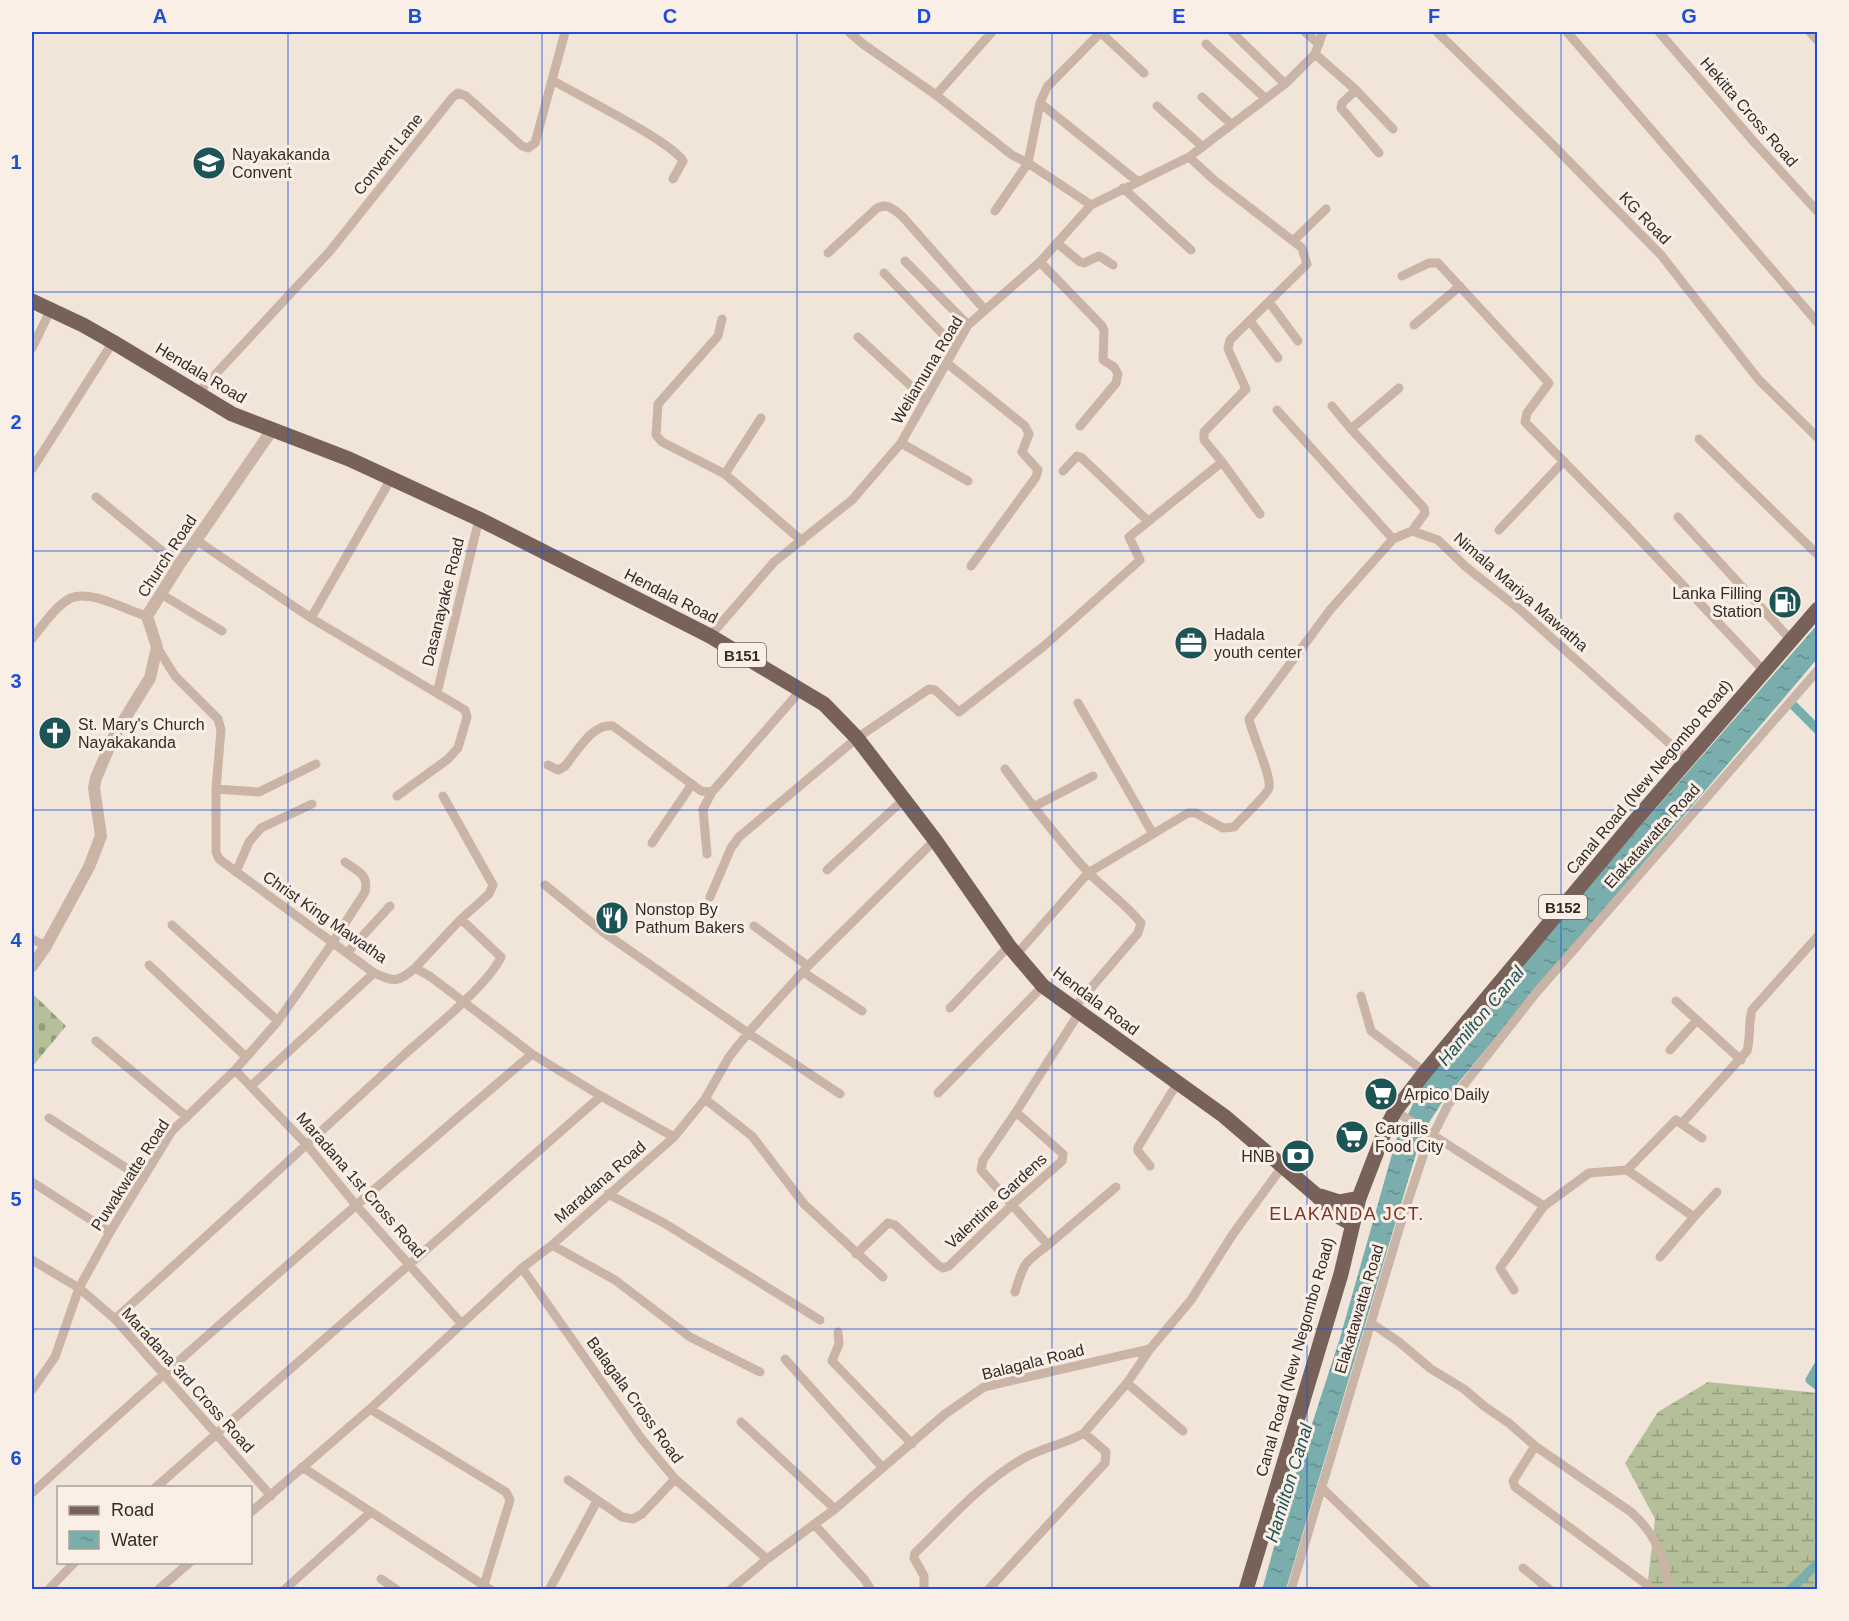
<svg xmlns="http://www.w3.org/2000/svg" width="1849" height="1621" font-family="Helvetica,sans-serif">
<defs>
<pattern id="wetland-marsh" width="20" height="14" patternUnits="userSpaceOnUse" patternTransform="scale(1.5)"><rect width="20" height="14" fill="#b5c09a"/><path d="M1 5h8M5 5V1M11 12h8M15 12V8" fill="none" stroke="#949c7e"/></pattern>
<pattern id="cemetery-stones" width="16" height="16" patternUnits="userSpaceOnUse" patternTransform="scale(1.5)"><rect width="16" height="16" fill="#b5c09a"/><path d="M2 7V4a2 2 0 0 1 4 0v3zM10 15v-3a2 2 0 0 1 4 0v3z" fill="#949c7e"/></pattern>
<pattern id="water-ripples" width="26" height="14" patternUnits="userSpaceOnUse" patternTransform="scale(1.5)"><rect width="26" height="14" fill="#79aead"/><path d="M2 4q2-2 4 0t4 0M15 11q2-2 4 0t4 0" fill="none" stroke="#648e8d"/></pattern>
</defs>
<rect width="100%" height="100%" fill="#f1e5da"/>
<path fill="url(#wetland-marsh)" d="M1708,1382L1818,1393L1817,1589H1647L1655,1519L1625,1463L1658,1412Z"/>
<path fill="url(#cemetery-stones)" d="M34,995L66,1026L32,1067V997Z"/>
<path fill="url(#water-ripples)" d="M1817,625V659L1506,1025L1441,1104L1428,1124L1419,1144L1286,1589L1262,1590L1286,1504L1340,1338L1396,1140L1421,1087L1636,831Z"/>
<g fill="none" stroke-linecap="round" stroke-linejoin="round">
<path stroke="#79aead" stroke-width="9" d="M1794,706L1818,730
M1818,1366L1810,1380L1818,1386
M1790,1590L1818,1563"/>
<path stroke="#c9b4a6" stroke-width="9" d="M849,32L863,44L936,95L1012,155L1028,163L1091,205
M1100,32L1144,73
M1232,32L1285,84
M1305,32L1319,44
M1437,32L1545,137L1661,255L1759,380L1818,438
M1567,32L1818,323
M1659,32L1754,142L1818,212
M1810,32L1818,41
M1206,44L1265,98
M1315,54L1356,90L1393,129
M552,80C577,95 671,141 683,161L673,179
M1356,90L1342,103L1341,108L1379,153
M936,95L992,32
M1202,97L1231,124
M1040,103L1137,181
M1157,106L1203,147
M1123,188L1191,250
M995,211L1028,163L1040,103L1047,87L1101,32
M1293,241L1326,209
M1057,243L1080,262L1084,263L1099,256L1113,265
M828,253L876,209C886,202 893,209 902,216L985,310
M905,261L968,325
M1040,262L1102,326L1104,331L1103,360L1114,367L1118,374L1116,383L1080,426
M884,273L955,347
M1402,276L1429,263H1438L1549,383L1527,413L1525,422L1626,525L1764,671
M1269,302L1298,341
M722,319L718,336L658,404L656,435L662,442L725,474L802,541
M1250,321L1278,358
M1414,325L1460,286
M858,337L926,400
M32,348L51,309
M948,364L1025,426L1029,434L1022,452L1038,470L1036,477L971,566
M198,393L330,251L452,98L458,93L466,96L522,146L528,148L535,143L565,32
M1332,406L1351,429L1424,508L1425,513L1412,531
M1277,410L1393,539
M1351,429L1399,388
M1699,439L1818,555
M901,443L968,481
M1222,462L1260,514
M32,469L113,342
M1063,471L1077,456L1082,458L1148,521
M725,474L761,418
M96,497L179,565
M1678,517L1791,640
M1499,530L1564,461
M196,540L311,618L465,710L467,717L458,748L448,759L397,796
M161,594L222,631
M311,618L392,477
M710,636L774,562L852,500L901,443L968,325L1040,262L1091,205L1189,157L1285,84L1315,54L1323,32
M32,639C41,627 57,604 71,598C91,589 127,611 147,616
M157,647L175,676L218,719L221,730L216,789V852L219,859L374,973C395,982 397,983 415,968L431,977L532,1054L601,1096L674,1137
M437,693L479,519
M1078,703L1153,834
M548,765L558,770L565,766C576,753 593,722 613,726L701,791L712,792L801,690
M1005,769C1031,804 1058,839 1087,871C1104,889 1125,903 1141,923L1138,933L1073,1009
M216,789L259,792L316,764
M1033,807L1093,776
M652,843L692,784
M707,854L703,809L712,792
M827,870L903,800
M236,872L249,842L261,828L312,804
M545,885L603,932L748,1033L840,1094
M710,897L731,848L739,837L857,738L929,689L935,690L959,712L1044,646L1140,560L1129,537L1222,462L1204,440V432L1246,389L1228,349L1230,340L1307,264L1302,248L1293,241L1214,180L1189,157
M172,925L278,1021
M754,926L808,966
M32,939L46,946
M347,953L390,906
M1016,955L1088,873L1188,813H1196L1223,828L1234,827C1241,819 1266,796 1269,788C1272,777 1252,734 1249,719L1330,610L1393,539L1412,531L1438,540L1466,567L1518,608L1687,759
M149,965L246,1057
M415,968L461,919L489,894L493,885L443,796
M803,972L862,1011
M1361,996L1371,1031L1425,1072
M1676,1001L1741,1060
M950,1008L1009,946
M96,1041L187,1117
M1670,1050L1697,1020
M235,1070L307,1145L355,1204L461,1323
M251,1086L374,973
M938,1093L1043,986
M705,1099L752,1136L804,1204L883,1277
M1395,1111L1544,1206L1589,1173L1627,1170L1676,1120L1702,1138
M1016,1112L983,1160L981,1170L1048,1245L1116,1187
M49,1118L143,1179
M1682,1123L1747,1051C1751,1037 1748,1024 1752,1010L1818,936
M1150,1166L1138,1151V1147L1178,1082
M1627,1170L1694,1217L1717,1192
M32,1182L110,1232
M608,1194L664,1223L820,1320
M552,1245L615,1280L690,1337L760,1372
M856,1254L888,1223L895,1225L938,1265L943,1268L949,1266L1013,1204L1062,1161L1063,1154L1016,1112L1079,1013
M1660,1257L1694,1217
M32,1260L79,1288L115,1319L271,1496
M522,1268L641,1438L675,1479L767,1559
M1514,1290L1500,1268L1544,1206
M1015,1292C1024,1262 1024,1263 1048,1245
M115,1319C212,1231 309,1143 405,1054C430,1032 489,984 501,957L461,919
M1371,1323L1399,1342L1431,1369L1464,1389L1484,1406L1510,1424L1535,1446L1631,1512C1656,1534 1664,1557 1669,1590
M838,1332L839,1344L832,1361L912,1444
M785,1359L882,1467
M1127,1383L1183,1431
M32,1390L55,1357L79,1288L110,1232L172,1131L235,1070L278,1021L333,942L365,892C369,874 358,872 345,862
M370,1409L506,1492L510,1500L484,1585
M741,1422L835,1509
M1535,1446L1513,1481L1515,1487L1654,1590
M302,1467L491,1590
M568,1480L622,1517L633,1519L642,1514L675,1479
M155,1488L601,1096
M1322,1488L1428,1590
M32,1493C196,1344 363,1198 532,1054
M250,1513L370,1409L522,1268L552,1245L674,1137L705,1099L729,1057L748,1033L808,966L935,840
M814,1524L865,1580L871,1590
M1523,1568L1550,1590
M381,1579L397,1590
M48,1590L75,1562
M158,1590L190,1562
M284,1590L371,1512
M549,1590L597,1501
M730,1590L767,1559L835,1509L945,1414L984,1387L1150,1349L1191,1300L1233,1234L1282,1167
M924,1590V1576L914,1558L915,1553C949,1520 982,1482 1024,1458C1043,1447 1066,1444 1084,1433L1127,1383L1150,1349
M988,1590L1105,1463L1106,1452L1084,1433
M1291,1590L1403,1216L1424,1153L1448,1105L1536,993L1818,670"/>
<path stroke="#c9b4a6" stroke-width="12" d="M32,966L46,946L89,867L101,836L94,788L96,778L114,736L150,678L157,647L147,616L179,565L272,430"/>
<path stroke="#776158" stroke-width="15" d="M32,301L83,325L113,342L232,414L349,459L479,519L710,636L824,704L857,738L935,840L1009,946L1043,986L1224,1116L1315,1194L1341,1218L1352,1224
M1320,1196L1339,1202L1359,1198
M1246,1590L1341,1274L1359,1198L1386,1128L1395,1111L1425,1072L1633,823L1818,609"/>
</g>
<path fill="none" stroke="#1d4ed8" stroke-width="1.5" stroke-opacity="0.55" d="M288,32V1590M542,32V1590M797,32V1590M1052,32V1590M1307,32V1590M1561,32V1590M32,292H1818M32,551H1818M32,810H1818M32,1070H1818M32,1329H1818"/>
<defs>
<symbol id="school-disc" viewBox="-11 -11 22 22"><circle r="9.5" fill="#1d5456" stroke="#f9efe6"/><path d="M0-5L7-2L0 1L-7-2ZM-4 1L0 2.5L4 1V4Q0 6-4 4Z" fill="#fff"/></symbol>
<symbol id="fuel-disc" viewBox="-11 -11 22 22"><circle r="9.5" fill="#1d5456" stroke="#f9efe6"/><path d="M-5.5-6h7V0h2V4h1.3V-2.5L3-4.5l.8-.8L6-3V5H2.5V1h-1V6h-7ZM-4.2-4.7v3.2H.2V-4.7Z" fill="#fff"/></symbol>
<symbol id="office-disc" viewBox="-11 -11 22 22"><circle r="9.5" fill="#1d5456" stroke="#f9efe6"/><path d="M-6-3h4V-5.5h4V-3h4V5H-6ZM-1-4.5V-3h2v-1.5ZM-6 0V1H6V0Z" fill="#fff"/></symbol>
<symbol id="church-disc" viewBox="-11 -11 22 22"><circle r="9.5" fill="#1d5456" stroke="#f9efe6"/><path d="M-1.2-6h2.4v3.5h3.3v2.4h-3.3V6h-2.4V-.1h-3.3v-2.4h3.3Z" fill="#fff"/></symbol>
<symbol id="restaurant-disc" viewBox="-11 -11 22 22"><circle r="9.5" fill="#1d5456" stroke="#f9efe6"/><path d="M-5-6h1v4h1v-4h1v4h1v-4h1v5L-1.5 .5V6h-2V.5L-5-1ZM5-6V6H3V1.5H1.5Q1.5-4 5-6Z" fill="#fff"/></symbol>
<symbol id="supermarket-disc" viewBox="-11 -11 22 22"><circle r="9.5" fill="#1d5456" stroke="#f9efe6"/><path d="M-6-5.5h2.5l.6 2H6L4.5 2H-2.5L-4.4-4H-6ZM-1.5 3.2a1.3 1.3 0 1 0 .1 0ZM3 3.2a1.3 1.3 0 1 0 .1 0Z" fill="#fff"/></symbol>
<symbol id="bank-disc" viewBox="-11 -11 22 22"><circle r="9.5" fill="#1d5456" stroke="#f9efe6"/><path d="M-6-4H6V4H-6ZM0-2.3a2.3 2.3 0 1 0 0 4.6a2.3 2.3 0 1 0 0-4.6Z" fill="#fff"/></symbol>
</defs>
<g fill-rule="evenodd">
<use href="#school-disc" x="190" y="144" width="38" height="38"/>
<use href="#fuel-disc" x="1766" y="583" width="38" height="38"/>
<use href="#office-disc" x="1172" y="624" width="38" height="38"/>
<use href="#church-disc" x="36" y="714" width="38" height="38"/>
<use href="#restaurant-disc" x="593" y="899" width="38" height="38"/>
<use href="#supermarket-disc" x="1362" y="1075" width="38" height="38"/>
<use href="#supermarket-disc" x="1333" y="1118" width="38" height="38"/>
<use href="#bank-disc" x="1279" y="1137" width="38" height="38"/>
</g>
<g text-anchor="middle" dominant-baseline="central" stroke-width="6" stroke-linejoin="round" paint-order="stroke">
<g fill="#f9efe6" stroke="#706660" stroke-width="1.5">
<rect x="718" y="643" width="48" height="24" rx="4.5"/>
<rect x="1539" y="895" width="48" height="24" rx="4.5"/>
</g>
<g font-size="15" font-weight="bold" fill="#352b27">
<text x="742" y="655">B151</text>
<text x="1563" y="907">B152</text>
</g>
<g font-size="16" fill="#352b27" stroke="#f9efe6">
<text transform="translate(1749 112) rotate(49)">Hekitta Cross Road</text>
<text transform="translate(388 154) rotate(-51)">Convent Lane</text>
<text transform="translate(1645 218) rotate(46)">KG Road</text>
<text transform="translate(927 370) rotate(-59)">Weliamuna Road</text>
<text transform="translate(201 373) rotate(31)">Hendala Road</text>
<text transform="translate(167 556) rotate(-57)">Church Road</text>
<text transform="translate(1521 592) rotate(41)">Nimala Mariya Mawatha</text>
<text transform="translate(671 596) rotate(27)">Hendala Road</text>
<text transform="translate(443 602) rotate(-76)">Dasanayake Road</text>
<text transform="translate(1649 777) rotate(-50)">Canal Road (New Negombo Road)</text>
<text transform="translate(1652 836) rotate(-48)">Elakatawatta Road</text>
<text transform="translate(325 917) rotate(35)">Christ King Mawatha</text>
<text transform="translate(1096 1001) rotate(37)">Hendala Road</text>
<text transform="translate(130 1175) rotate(-57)">Puwakwatte Road</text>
<text transform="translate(600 1182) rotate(-41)">Maradana Road</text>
<text transform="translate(361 1185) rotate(49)">Maradana 1st Cross Road</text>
<text transform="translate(996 1201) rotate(-43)">Valentine Gardens</text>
<text transform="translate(1359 1309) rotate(-73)">Elakatawatta Road</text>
<text transform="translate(1295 1357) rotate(-74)">Canal Road (New Negombo Road)</text>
<text transform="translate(1033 1362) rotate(-14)">Balagala Road</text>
<text transform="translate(188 1380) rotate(48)">Maradana 3rd Cross Road</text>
<text transform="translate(635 1400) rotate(54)">Balagala Cross Road</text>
</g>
<g font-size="16" fill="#352b27" stroke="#f9efe6" text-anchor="start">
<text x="232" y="154">Nayakakanda<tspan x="232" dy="18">Convent</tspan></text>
<text x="1762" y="593" text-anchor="end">Lanka Filling<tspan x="1762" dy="18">Station</tspan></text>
<text x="1214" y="634">Hadala<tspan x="1214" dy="18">youth center</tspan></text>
<text x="78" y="724">St. Mary's Church<tspan x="78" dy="18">Nayakakanda</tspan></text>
<text x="635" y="909">Nonstop By<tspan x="635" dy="18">Pathum Bakers</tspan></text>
<text x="1404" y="1094">Arpico Daily</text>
<text x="1375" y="1128">Cargills<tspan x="1375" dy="18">Food City</tspan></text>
<text x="1275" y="1156" text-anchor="end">HNB</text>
</g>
<g font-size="18" font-style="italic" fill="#1d5456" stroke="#f9efe6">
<text transform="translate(1481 1016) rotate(-50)">Hamilton Canal</text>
<text transform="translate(1289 1483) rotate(-73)">Hamilton Canal</text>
</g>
<g font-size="18" letter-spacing="1.5" fill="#833421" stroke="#f9efe6">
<text x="1347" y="1214">ELAKANDA JCT.</text>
</g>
</g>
<rect width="1849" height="1621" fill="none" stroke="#f9efe6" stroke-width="66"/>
<rect x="57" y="1486" width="195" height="78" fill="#f9efe6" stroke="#aba19a" stroke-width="1.5"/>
<rect x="69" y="1506" width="30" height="9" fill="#776158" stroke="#aba19a" stroke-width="1.5"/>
<text x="111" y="1516" font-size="18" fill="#352b27">Road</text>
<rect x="69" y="1531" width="30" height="18" fill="url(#water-ripples)" stroke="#aba19a" stroke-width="1.5"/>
<text x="111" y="1546" font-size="18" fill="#352b27">Water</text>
<rect x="33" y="33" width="1783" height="1555" fill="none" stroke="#1d4ed8" stroke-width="2"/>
<g font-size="20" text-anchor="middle" font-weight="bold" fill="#1d4ed8">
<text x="160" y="23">A</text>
<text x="415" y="23">B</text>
<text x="670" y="23">C</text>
<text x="924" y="23">D</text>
<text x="1179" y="23">E</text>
<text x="1434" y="23">F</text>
<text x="1689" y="23">G</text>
<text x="16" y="169">1</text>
<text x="16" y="429">2</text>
<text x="16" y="688">3</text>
<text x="16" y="947">4</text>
<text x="16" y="1206">5</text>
<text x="16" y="1465">6</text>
</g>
</svg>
